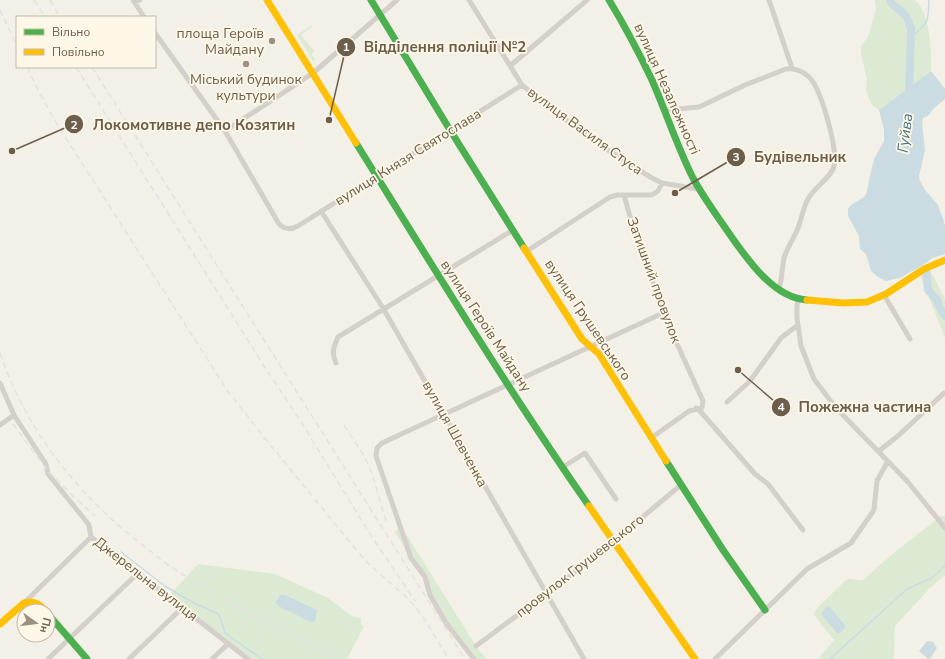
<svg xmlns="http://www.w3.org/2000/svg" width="945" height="659" font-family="'Nunito Sans',sans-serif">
<rect width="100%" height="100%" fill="#f3f0e7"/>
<path fill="#ddead3" d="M875,0H915C930,12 932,52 931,71L879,110L872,105L869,99L866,89L867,79L861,54V46L868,37L876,9Z
M312,25L313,26L301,35L314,51L311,54L315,60L313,61L297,35Z
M929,268L945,299V338L920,275Z
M941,516H945V575L929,589L895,626L894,659H818L834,640L814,615L815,610L846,580C851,577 857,582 863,580L895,552Z
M401,526L476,646L486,659H474L432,599L428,585L395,532Z
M198,564L275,574L328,598L352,616L361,618V625L364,626L347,659H248L168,597Z"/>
<path fill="#cadce2" d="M931,71L945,89V99L933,109L929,115L923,118L922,124L925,150L919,176L920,181L925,190L938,205L944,221L943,222L945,224V254L932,258L926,263L900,278L886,281L878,277L871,271L866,254L860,249L859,236L848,216V209L851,205L864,197L867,192L869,180L874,159L884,141V130L879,110Z
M280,595H285L317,610L315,621L311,622L278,606L276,602Z
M827,606H829L845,625V628L840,633H837L821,614Z
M927,641L933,642L937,648L930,659H928L919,651Z"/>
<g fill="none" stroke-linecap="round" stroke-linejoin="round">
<path stroke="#cadce2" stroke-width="1.5" d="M910,38C929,22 928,24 929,0
M121,552L165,586L190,601L218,614L220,617L225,633L262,659
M830,659L907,589L932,578L945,566"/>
<path stroke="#cadce2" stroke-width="8" d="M890,0C892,7 899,8 904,14C908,18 909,23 911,29L909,97
M926,270L928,290L937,300L940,308L945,316"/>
<path stroke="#d4d0c9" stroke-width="5" d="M133,0L144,17
M469,0L522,85C563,119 606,151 652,178L662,183L698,189
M769,0L792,68
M134,2L140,0
M155,33L225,131L279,224C285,230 291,230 298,226L522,85
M510,66L587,0
M665,110L699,107L745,85L786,69C794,68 803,71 809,77C821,88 838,149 834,166C832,177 814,187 808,199C803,208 802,218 798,228C794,238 787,248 784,258C782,268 782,279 779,289
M225,131L313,73L397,0
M624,195L633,227L642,248L663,313L703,401L702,408L689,411L651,438
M321,211L383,308L584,659
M527,251L610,197L618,195H652L658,191L662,183
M884,295L910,339
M798,299L797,306V318L801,346L814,379L836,408L908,482L945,528
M336,363C331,353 334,346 338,337L513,230
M0,383L14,415L46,464L48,474L86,521L89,525L91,537L248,659
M727,402L750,381L781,338L798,325
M696,408L700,411L755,474L768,484L803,530
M0,425L14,415
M879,451L899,435L944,393
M563,467L585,453L616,499
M24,603L91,537
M476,646L610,546L620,536L682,484
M48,659L138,573
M129,659L182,608
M212,659L228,644
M474,659L446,623L430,595L425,577L411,558L376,456L377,448L382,443L663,313
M715,659L807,569L851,543L872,513L874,509L877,481L888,461"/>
<path stroke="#4caf50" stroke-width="7" d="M371,0L450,130L524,248
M609,0C625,26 639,53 652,80C666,112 677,146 693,178C702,195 713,210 724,226C743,253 771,298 807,300
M356,143C432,265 507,388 589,506
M666,461L723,550L765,610
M48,614L87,659"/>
<path stroke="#ffc107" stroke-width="7" d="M267,0L356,143
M524,248L582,339L599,354L666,461
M807,300L844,303L867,302L886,294L924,269L945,260
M589,506L695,659
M0,624L24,603C34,600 39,604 46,611"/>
<path stroke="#e4e1e3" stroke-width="1.5" stroke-dasharray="6 4" stroke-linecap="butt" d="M34,0L45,17
M50,0L60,17
M0,10L17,46
M27,67L39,92L57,124L227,390L263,436L364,559C377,573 393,584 407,598C424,615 436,639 449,659
M76,67L264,366L300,420L370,534L415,601
M92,67L465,659
M0,353C27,433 82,500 149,550C158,557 166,564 176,570C227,603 283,631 337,659
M13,424L47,470L73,496L95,516
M344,425C354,441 366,456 372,474C378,491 381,508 388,525"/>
</g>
<g fill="#9c9082" stroke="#fdf7e7" stroke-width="1.5">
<circle cx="272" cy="41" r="4"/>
<circle cx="246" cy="64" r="4"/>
</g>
<g text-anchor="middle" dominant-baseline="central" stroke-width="3.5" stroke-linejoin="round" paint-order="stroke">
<g font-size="14" fill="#6d5d4b" stroke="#fdf7e7" text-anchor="end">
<text x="264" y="33">площа Героїв<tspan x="264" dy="16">Майдану</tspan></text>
<text x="246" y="79" text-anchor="middle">Міський будинок<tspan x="246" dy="16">культури</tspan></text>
</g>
<g font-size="14" fill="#6d5d4b" stroke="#fdf7e7">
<text transform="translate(667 89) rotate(66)">вулиця Незалежності</text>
<text transform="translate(585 131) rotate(36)">вулиця Василя Стуса</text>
<text transform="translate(408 157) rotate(-32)">вулиця Князя Святослава</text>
<text transform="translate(654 280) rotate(70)">Затишний провулок</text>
<text transform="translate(588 320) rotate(56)">вулиця Грушевського</text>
<text transform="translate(486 326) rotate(57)">вулиця Героїв Майдану</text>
<text transform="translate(455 434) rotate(61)">вулиця Шевченка</text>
<text transform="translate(580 566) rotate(-38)">провулок Грушевського</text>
<text transform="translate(146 579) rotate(38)">Джерельна вулиця</text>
</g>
<g font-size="15" font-style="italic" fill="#4b7285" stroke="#fdf7e7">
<text transform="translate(905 133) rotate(-83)">Гуйва</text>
</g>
</g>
<path fill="none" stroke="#6d5d4b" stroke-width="1.5" d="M329 120L346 47M12 151L74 124M675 193L736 157M738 370L781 407"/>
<g fill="#6d5d4b" stroke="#fdf7e7" stroke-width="1.5">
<circle cx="329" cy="120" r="4"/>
<circle cx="12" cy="151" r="4"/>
<circle cx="675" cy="193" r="4"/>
<circle cx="738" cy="370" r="4"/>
<circle cx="346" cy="47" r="10"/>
<circle cx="74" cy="124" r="10"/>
<circle cx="736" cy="157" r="10"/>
<circle cx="781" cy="407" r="10"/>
</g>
<g font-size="12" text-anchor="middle" font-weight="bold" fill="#fff">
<text x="346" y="51">1</text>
<text x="74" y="129">2</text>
<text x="736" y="161">3</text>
<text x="781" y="411">4</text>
</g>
<g font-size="15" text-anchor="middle" font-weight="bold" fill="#6d5d4b" stroke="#fdf7e7" stroke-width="3.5" stroke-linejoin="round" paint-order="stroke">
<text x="445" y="52">Відділення поліції №2</text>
<text x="194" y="130">Локомотивне депо Козятин</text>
<text x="800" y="162">Будівельник</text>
<text x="865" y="412">Пожежна частина</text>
</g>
<rect x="16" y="16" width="140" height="52" fill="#fdf7e7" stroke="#c3b9a9"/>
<rect x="24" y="29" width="20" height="6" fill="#4caf50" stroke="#c3b9a9"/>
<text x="52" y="36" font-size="12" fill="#6d5d4b">Вільно</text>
<rect x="24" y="49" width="20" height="6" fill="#ffc107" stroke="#c3b9a9"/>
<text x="52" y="56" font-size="12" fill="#6d5d4b">Повільно</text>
<g transform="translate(36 623) rotate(104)"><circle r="19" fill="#fdf7e7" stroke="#c3b9a9"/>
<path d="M0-3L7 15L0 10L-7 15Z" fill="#9c9082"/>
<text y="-6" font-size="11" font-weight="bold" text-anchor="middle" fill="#6d5d4b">Пн</text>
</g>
</svg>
